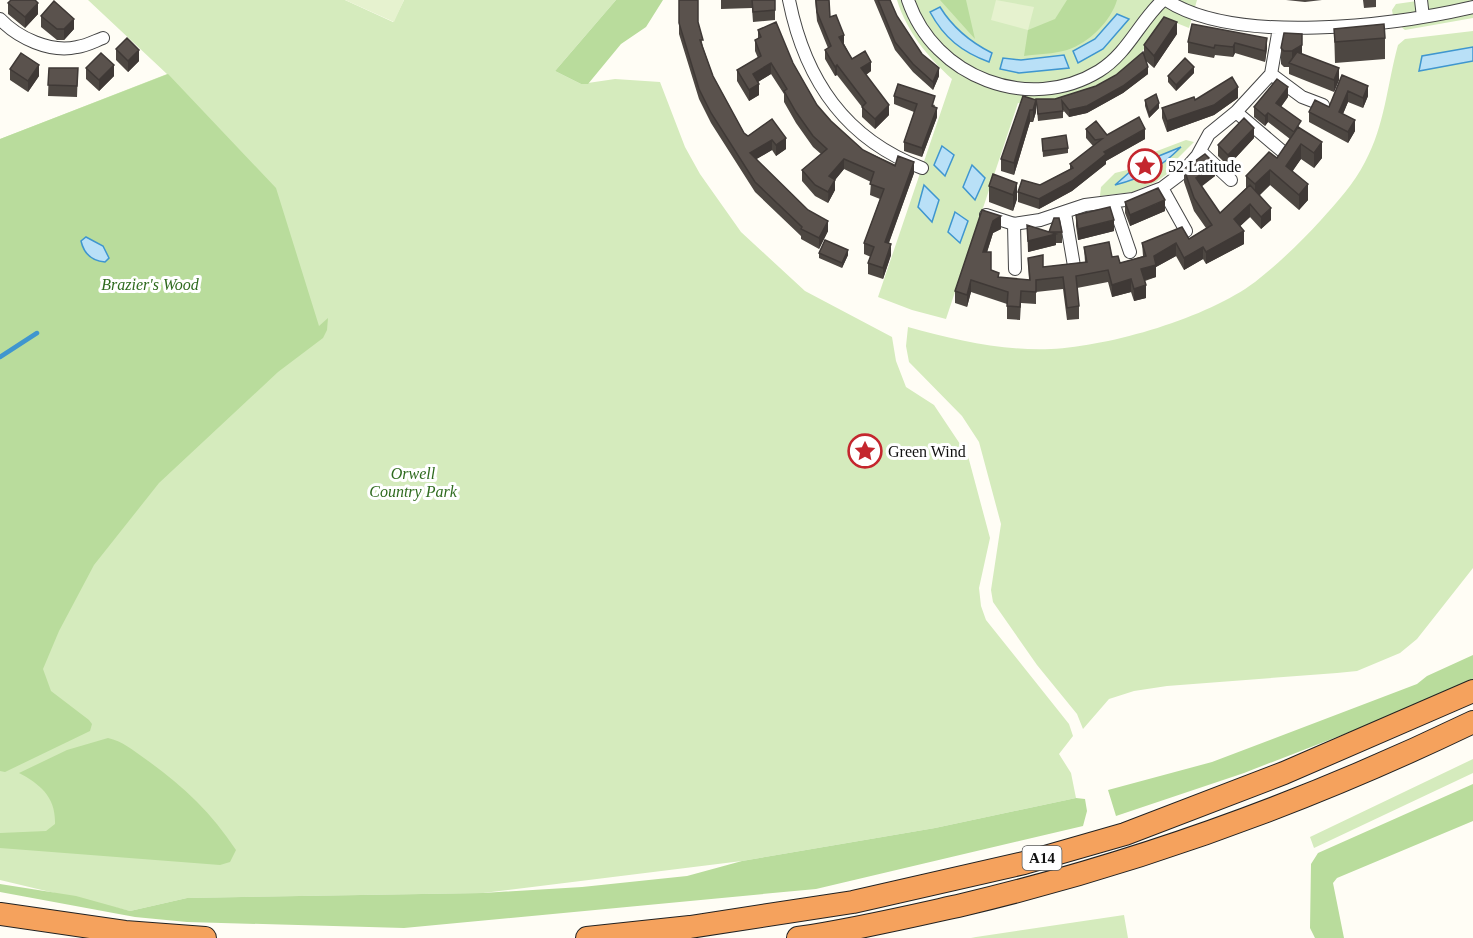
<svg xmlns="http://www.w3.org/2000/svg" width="1473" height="938" font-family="'Times New Roman',serif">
<rect width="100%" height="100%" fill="#fffdf5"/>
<path fill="#d5ebbd" d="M88,0H345L393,22L404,0H616L555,71L581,84L615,79L660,82L685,147L700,174L741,232L805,291L892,337L896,361L906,387L934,405L968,456L990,538L979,588L981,606L986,620L1069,724L1073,736L1059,754L1071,773L1076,798L935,828L742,861L483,893L187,898L130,911L0,880V139L167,74Z
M897,0H1197L1189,28L1164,18C1137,62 1127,77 1077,94C1056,101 1040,105 1018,103L946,319L912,310L878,297L952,79C927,56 907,32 897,0Z
M1424,0H1473V18L1405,30L1394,21L1392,10L1396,4Z
M1473,31V568L1417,639L1400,653L1357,671L1337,673L1167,686L1134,691L1109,699L1083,729L1077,714L1037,665L993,602L991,590L1001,524L979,442L962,416L909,362L906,346L908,327C955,340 1002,351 1051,349C1111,346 1207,318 1255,282C1279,263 1301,242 1321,220C1337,202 1354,184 1365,162C1385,125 1387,85 1398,45L1405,39Z
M1186,140L1194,142L1174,162L1171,171L1156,182L1133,192L1100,196L1101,187L1115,173L1127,170L1136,159Z
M1473,759V773L1314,848L1310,837Z
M1124,915L1128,938H971L976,937Z"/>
<path fill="#b9dc9c" d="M616,0H663L646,27L621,44L588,84H581L555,71Z
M940,0H966L975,39Z
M1067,0H1117C1111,21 1089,43 1067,50C1054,54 1038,54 1024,56L1028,30L1055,19Z
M168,74L276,188L319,326L328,318L327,330L323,338L278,372L159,483L94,565L59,631L43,669L51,691L89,720L92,724L90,731L5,772L0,771V139Z
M1473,655V684L1244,773L1116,816L1108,790L1212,762L1417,684L1427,676Z
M108,738C122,741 133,750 144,758C181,784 211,812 236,850L230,862L220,865L0,848V833L46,831L55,824C56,797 40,784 19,773L67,750Z
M1473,784V821L1337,878L1333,883L1344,938H1315L1310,928L1311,864L1318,853Z
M1076,798L1085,799L1087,811L1083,826L816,889L404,928L187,922L135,917L0,892V884L76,896L130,911L187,898L483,893L582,887L687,876L742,861L935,828Z"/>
<path fill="#e6f2cf" d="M345,0H404L394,22Z
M996,0L1034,7L1028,30L991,20Z"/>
<path fill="#b9e0f7" stroke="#3f96cf" stroke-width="1.5" d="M940,7C953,28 970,42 992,53L989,62C962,52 944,38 930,12Z
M1117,14L1129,19L1103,49L1078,63L1073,51L1095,39Z
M1473,47V61L1419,71L1422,56Z
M1064,55L1069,68L1019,73L1000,69L1003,58L1021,60Z
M942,146L954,155L945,176L934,165Z
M1181,147C1161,167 1143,178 1115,185L1139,164Z
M972,165L985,178L975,200L963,187Z
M924,185L939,200L932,222L918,207Z
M955,212L968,221L960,243L948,232Z
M86,237L103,246L109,258L105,262C92,261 84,254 81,241Z"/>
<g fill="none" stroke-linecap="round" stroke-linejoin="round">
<path stroke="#3f96cf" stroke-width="4.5" d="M0,357L37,333"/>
<defs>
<path id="street" d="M789,0C805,80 845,139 922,168
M908,0C934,77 1029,114 1099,71C1128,53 1139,22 1163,0
M1166,0C1236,46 1395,25 1473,7
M1421,0L1423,17
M0,19C18,38 50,53 77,47C86,46 95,41 103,38
M1271,74L1302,97L1323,105
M1236,112L1282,151
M1200,151L1231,180
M1162,188L1186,231
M1113,202L1130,252
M1065,213L1074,266
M986,215L1014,224L1040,220L1085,205L1133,199L1162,188L1182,173L1197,156L1209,134L1236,112L1271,74L1279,28
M1014,224L1015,269"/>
<path id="highway" d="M0,914L125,932L205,938
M587,938L690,927L853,902L1024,863L1125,834L1284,773L1473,691
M798,938C853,930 908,917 962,905C1139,863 1309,801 1473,722"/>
</defs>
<use href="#street" stroke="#444" stroke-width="14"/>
<use href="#highway" stroke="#222" stroke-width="24"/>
<use href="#street" stroke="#fff" stroke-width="12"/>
<use href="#highway" stroke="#f5a25d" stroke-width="22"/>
</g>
<path fill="#4d4742" d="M679,0L698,22L703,47L713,76L744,133L748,136L772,119L786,149L776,156L772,150L756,159L828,231L819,249L801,239V236L755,192L711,123L699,99L679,34Z
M721,0H775V20L753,22L752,8L721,9Z
M815,0H829L830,17L852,59L871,71L866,75L889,115L875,129L862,117V107L837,75L835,76L825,59V50L828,48L817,21Z
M874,0H890L897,16L922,54L939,76L933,90L913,72L895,50Z
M1286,0H1322L1305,2Z
M1363,0H1376V7L1364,8Z
M8,3L38,14L25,28L8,14Z
M41,16L74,29L64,40H57L41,27Z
M1192,24L1267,48L1265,62L1235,53L1233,57L1215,55L1214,58L1188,53V42Z
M1334,29L1385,38V59L1335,63Z
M758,30L793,63L817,105L831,121L863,150L914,173L889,243L891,255L883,279L868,274V263L871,257L864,254V243L880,199L870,195L871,182L844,169L835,180V190L828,203L815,196L802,181V170L821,154L813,147L796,123L784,102V94L771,74L758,82L759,95L749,101L737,81V70L758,58L755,51V40L758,39Z
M1284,33L1302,54L1339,80L1334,92L1289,74V67H1284L1281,64V48Z
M1177,34L1154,68L1145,60L1148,74L1123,93L1087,113L1069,117L1063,110V118L1038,121L1036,99H1055L1096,86L1116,75L1144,54V45Z
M116,49L139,61L128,72L116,60Z
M49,68H78L77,97L48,96Z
M86,68L114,76L99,91L86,79Z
M10,69L39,76L28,92L10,80Z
M1194,73L1176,91L1168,82V76Z
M1342,75L1368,96L1363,108L1348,102L1343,114L1355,131L1348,143L1309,122V112L1329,107Z
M894,96L935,105L934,107L937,117L922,157L904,151V142L914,112L894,104Z
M1023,96L1036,112L1033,122H1030L1014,175L1001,171V159Z
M1288,97L1281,107L1301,129L1322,158L1314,168L1301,159L1292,171L1308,200L1299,210L1270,185L1259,195L1271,220L1261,229L1250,217L1240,226L1244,244L1206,264L1203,259L1184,270L1176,256L1156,267V277L1145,281L1146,298L1134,301L1131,292L1112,297L1108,282L1077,288L1079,306V319L1067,320L1063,289L1036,292V304L1021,303L1020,320L1007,319V304L971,292L967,307L955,303V291L982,210L1001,229L993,233L987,252L991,270L999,277L1029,280L1028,258L1043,267L1085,262L1084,247L1112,257L1120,263L1143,256L1142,243L1189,239L1206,228L1194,211L1184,182V169L1215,176L1201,186L1220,213L1246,188V176L1277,158L1290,139L1268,122L1265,126L1254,117V107Z
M1238,98L1214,115L1167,132L1162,118V108L1195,100Z
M1145,100L1159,108L1149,118L1145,106Z
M1086,129L1107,135L1145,139L1106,161V164L1072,191L1039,209L1018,202V192L1040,185L1070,169V164L1093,146L1086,138Z
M1254,138L1228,166L1218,156V145Z
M1042,139L1068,148V153L1043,157Z
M993,174L1017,199L1013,211L989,202V186Z
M1125,202L1165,211L1130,226L1125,213Z
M1076,215L1114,231L1078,240L1076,226Z
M1027,225L1049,232H1062V243H1056V245L1028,252Z
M819,253L848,255L842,268L819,258Z"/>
<path fill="#3f3936" d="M38,3V14L25,28V17Z
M74,19V29L64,40V29Z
M1177,22V34L1154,68V56Z
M844,35V44L839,37Z
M1267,38V48L1265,62V51Z
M1235,43V53L1233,57V47Z
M1302,45V61L1292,64V51Z
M139,50V61L128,72V61Z
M871,62V71L861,78V68Z
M771,63V74L753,85V74Z
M39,65V76L28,92V81Z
M114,65V76L99,91V80Z
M837,65V75L835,76V67Z
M1148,67V74L1123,93L1087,113L1069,117V110Z
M1194,67V73L1176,91V85Z
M939,68V76L933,90V82Z
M1339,68V80L1334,92V80Z
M759,84V95L749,101V90Z
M1368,86V96L1363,108V98Z
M1238,87V98L1214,115L1167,132V121Z
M1288,87V97L1276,113V103Z
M1348,91V102L1339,123V112Z
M1036,100V112L1033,122V110Z
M1159,103V108L1149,118V113Z
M889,105V115L875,129V119Z
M937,108V117L922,157V148Z
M1030,110V122L1014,175V163Z
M1268,113V122L1265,126V116Z
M1355,120V131L1348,143V132Z
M1254,128V138L1228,166V155Z
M1145,129V139L1106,161V164L1072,191L1039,209V199L1104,152Z
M786,138V149L776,156V145Z
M772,140V150L750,163V153Z
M1322,142V158L1314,168V153Z
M1301,144V159L1286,181V166Z
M844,159V169L835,180V190L828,203L829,176Z
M914,162V173L885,253V242Z
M1215,164V176L1196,191V178Z
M1270,170V185L1255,200V184Z
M1017,183V199L1013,211V195Z
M1308,184V200L1299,210V195Z
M1165,200V211L1130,226V215Z
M1250,204V217L1234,232V219Z
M1271,208V220L1261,229V217Z
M1001,216V229L993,233L983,265V252L993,221Z
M1114,220V231L1078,240V229Z
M828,221V231L819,249V238Z
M1244,231V244L1206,264V252Z
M1056,234V245L1028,252V241Z
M1176,243V256L1156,267V277L1141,281V269L1154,256Z
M891,244V255L883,279V268Z
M1203,247V259L1184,270V258Z
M848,250V255L842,268V263Z
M1131,279V292L1112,297V285Z
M971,280V292L967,307V295Z
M1146,285V298L1134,301V289Z"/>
<path fill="#5a524d" stroke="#3f3936" stroke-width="1.5" d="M11,0H35L38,3L25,17L8,3Z
M679,0H698V22L703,40H700L713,76L744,133L748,136L772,119L786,138L776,145L772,140L750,153L808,210L828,221L819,238L801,229L802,227L755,182L711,113L699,89L679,23Z
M752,0H775V10L753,12Z
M816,0H829L830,17L836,15L844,35L839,37L852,59L865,51L871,62L861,68L889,105L875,119L862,107L866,103L837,65L835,67L825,50L831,46L817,12Z
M878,0H890L897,16L922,54L939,68L933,82L913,64L895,42Z
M54,1L74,19L64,29H57L41,16Z
M1164,17L1177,22L1154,56L1144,45Z
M776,22L793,63L817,105L831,121L863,150L895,166L898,156L914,162L885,242L891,244L883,268L868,263L874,247L864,243L884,189L870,184L874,172L844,159L829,176L835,180L828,192L815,185L802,170L827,149L813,136L796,112L784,91L787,89L771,63L753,74L759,84L749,90L737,70L761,56L755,40L761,37L758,30Z
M1192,24L1267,38L1265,51L1235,43L1233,47L1215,45L1214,48L1188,42Z
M1384,24L1385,38L1335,42L1334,29Z
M1284,33L1302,34V45L1292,51H1284L1281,48Z
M127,38L139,50L128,61L116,49Z
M1143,52L1148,67L1123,86L1087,106L1069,110L1062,101L1063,111L1038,114L1036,99H1055L1096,86L1116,75Z
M1297,52L1339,68L1334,80L1289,63Z
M21,53L39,65L28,81L10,69Z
M101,53L114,65L99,80L86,68Z
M1185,58L1194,67L1176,85L1168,76Z
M49,68H78L77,86L48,85Z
M1342,75L1368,86L1363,98L1348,91L1339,112L1355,120L1348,132L1309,112L1315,100L1329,107Z
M1232,77L1238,87L1214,105L1167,121L1162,108L1194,97L1195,100Z
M1277,79L1288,87L1276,103L1301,121L1294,132L1268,113L1265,116L1254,107Z
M898,84L935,96L932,106L937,108L922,148L904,142L917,104L894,96Z
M1156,94L1159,103L1149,113L1145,100Z
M1023,96L1036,100L1033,110H1030L1014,163L1001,159Z
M1139,117L1145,129L1104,152L1106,154L1072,181L1039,199L1018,192L1022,180L1040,185L1073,168L1070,164L1102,139L1095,140L1086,129L1096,121L1107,135Z
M1244,118L1254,128L1228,155L1218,145Z
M1298,127L1322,142L1314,153L1301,144L1286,166L1308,184L1299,195L1270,170L1255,184L1246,176L1269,152L1277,158Z
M1066,135L1068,148L1043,151L1042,139Z
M1205,154L1215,164L1196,178L1220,213L1250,185L1271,208L1261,217L1250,204L1234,219L1244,231L1206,252L1203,247L1184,258L1176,243L1154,256L1156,265L1141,269L1146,285L1134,289L1131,279L1112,285L1108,270L1076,276L1079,306L1067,308L1063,277L1036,280V292L1021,291L1020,307L1007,306L1008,292L971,280L967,295L955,291L982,210L1001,216L993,221L983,252H991V270L999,273L998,277L1030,280L1028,258L1043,255V267L1087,262L1084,247L1109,242L1112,257L1118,256L1120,263L1146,256L1142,243L1182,227L1189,239L1212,225L1194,198L1184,169Z
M993,174L1017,183L1013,195L989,186Z
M1158,188L1165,200L1130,215L1125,202Z
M1110,207L1114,220L1078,229L1076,215Z
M1054,218H1059L1062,232H1050L1056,234L1028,241L1027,225L1049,232Z
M825,240L848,250L842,263L819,253Z"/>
<defs>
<symbol id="sight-ring" viewBox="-11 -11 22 22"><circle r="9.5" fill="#fff" stroke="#c4262e" stroke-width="1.5"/><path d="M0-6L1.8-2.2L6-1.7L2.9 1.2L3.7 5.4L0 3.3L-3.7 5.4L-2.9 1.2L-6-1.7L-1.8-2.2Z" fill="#c4262e"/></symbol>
</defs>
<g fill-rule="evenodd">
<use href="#sight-ring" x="1126" y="147" width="38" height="38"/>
<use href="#sight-ring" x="846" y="432" width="38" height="38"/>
</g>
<g text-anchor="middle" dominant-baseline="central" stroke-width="6" stroke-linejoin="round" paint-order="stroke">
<rect fill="#fff" stroke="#585858" stroke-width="1.5" x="1022.5" y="846" width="39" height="24" rx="4.5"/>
<g font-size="15" font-weight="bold" fill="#111">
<text x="1042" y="858">A14</text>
</g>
<g font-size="16" fill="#111" stroke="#fff" text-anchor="start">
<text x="1168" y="166">52 Latitude</text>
<text x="888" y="451">Green Wind</text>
</g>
<g font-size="16" font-style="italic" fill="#2f6b1f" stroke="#fff">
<text x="150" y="284">Brazier's Wood</text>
<text x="413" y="473">Orwell<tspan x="413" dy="18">Country Park</tspan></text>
</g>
</g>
</svg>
